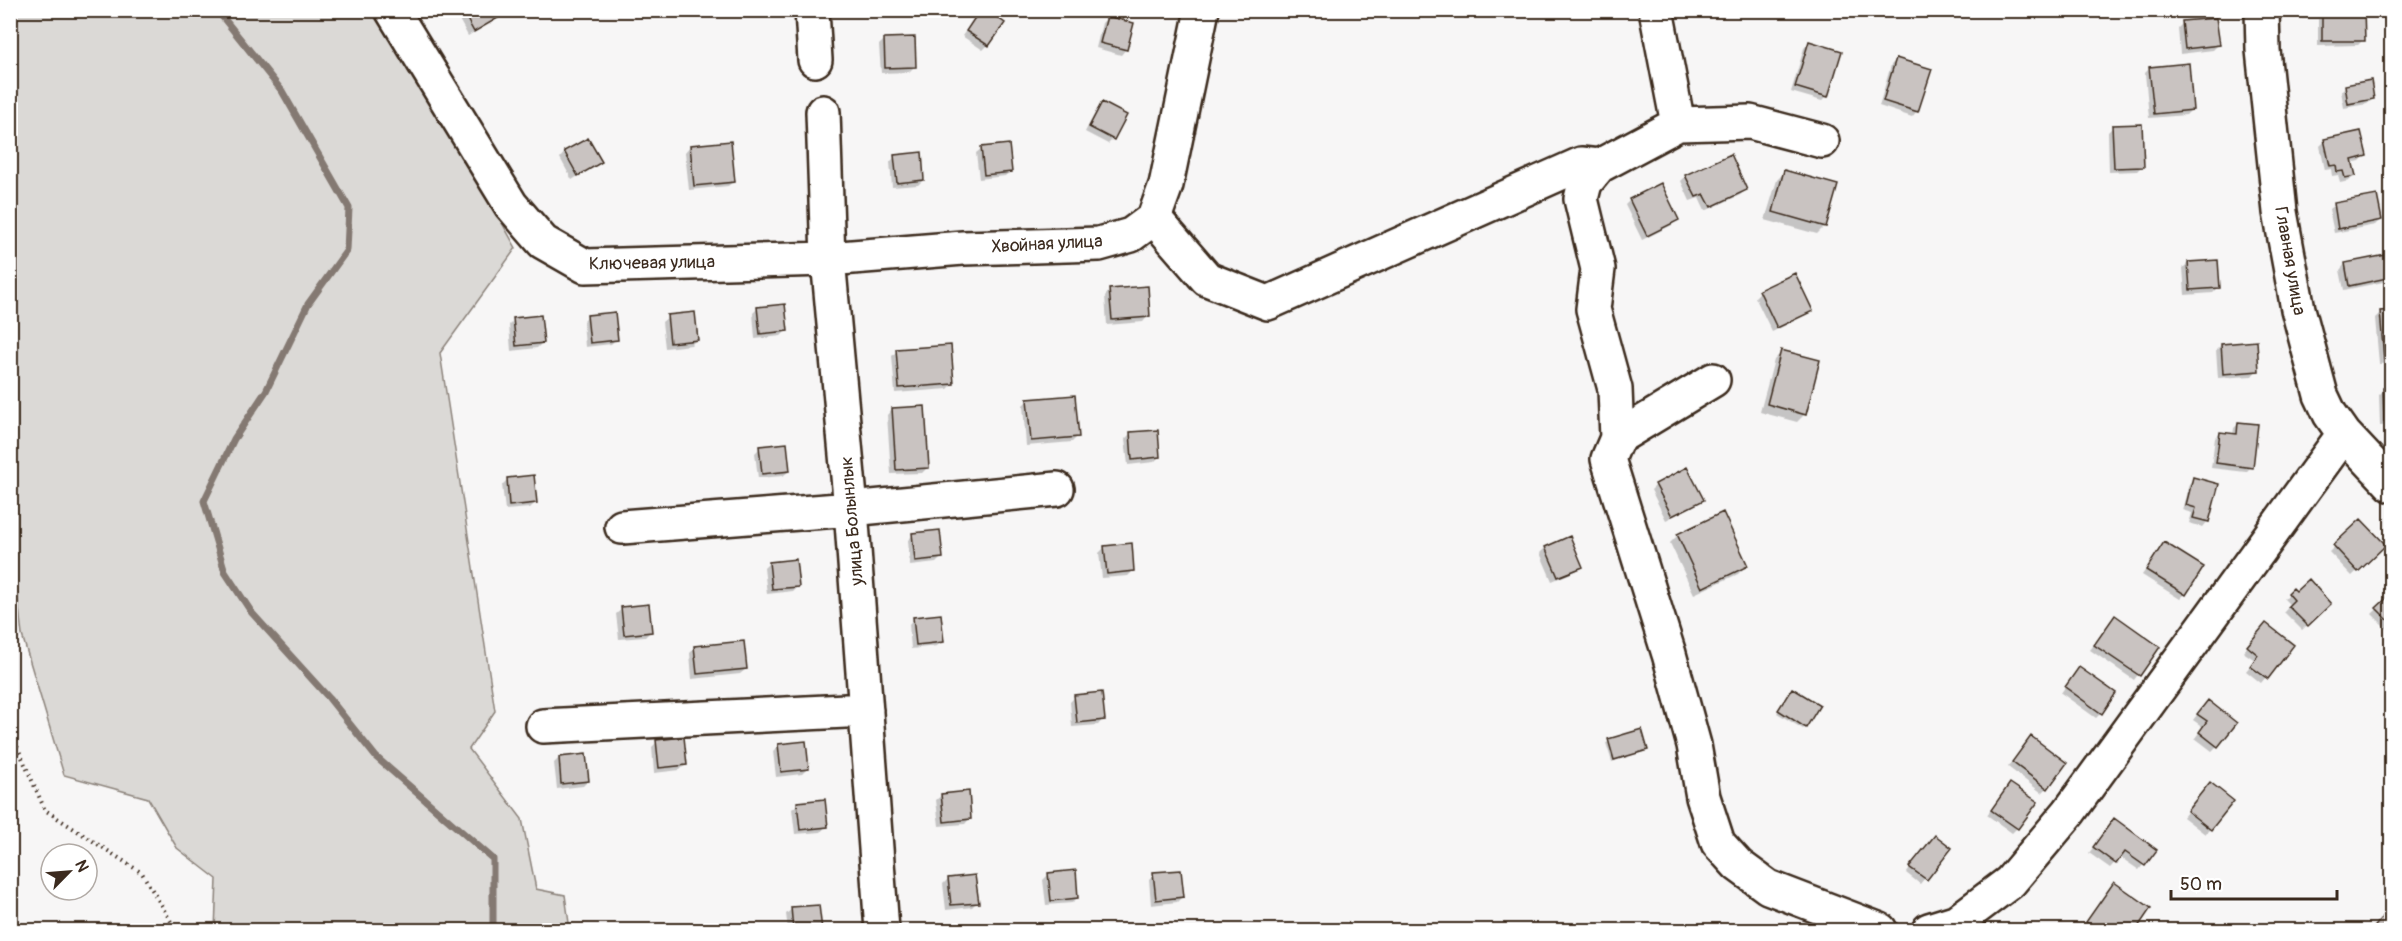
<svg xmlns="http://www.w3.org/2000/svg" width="2402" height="941" font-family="Pangolin,sans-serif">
<rect width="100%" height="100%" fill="#f7f6f6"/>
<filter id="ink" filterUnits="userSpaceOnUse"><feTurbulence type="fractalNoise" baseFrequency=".0167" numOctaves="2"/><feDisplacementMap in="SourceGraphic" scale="12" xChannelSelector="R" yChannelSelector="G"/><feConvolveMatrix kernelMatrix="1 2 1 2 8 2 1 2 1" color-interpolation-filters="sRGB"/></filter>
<g filter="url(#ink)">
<path fill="#dbd9d6" stroke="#8b827a" stroke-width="1.5" d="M10,11H375L463,153L516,248L440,353L495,711L469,749L522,819L536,889L565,895L570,930H215L217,879L177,848L148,798L64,775L22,635L11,537Z"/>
<path fill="#0003" d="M459,10H492L496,18L468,36L456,14Z
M981,10L988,45L983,50L962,36Z
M1721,10H1744L1739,16Z
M2302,10H2363V40L2358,45L2318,46V19H2302Z
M1107,18L1126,49L1121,55L1096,48L1102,23Z
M2183,23L2218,45L2213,50L2180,54L2178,28Z
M884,40L915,66L909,72L881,73L879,45Z
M1809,43L1827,96L1822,101L1791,92L1804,48Z
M1897,59L1917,111L1912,117L1879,106L1891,65Z
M2150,68L2191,110L2186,115L2149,118L2145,73Z
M2346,86L2373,99L2367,104L2344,108L2341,91Z
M1103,104L1113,139L1108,144L1085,132L1097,109Z
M2113,127L2142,166L2137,171L2109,172L2108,132Z
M2325,141L2365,156L2360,161L2351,163L2354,176L2349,181L2340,183L2338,175L2332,176L2331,169L2325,170L2320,146Z
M690,146L734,181L728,186L689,190L685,152Z
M982,148L1010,171L1005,176L979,179L976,153Z
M565,152L600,162L572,180L560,158Z
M895,157L923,180L918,185L892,187L890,162Z
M1785,172L1825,226L1817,234L1765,220L1777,180Z
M1686,176L1746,190L1740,195L1705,211L1699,198L1690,201L1681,181Z
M1630,200L1677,220L1672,225L1642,240L1625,205Z
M2335,204L2380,220L2375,225L2334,233L2329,209Z
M2188,263L2218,288L2213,293L2185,295L2183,268Z
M2345,264L2392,266V278L2388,281L2344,290L2340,270Z
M1110,290L1148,316L1143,322L1107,325L1105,296Z
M1760,292L1811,310L1806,315L1772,332L1755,297Z
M758,308L786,331L781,336L755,339L753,313Z
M2392,312V363L2379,364L2375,318L2380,313Z
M588,316L616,339L611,344L585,347L583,321Z
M668,317L696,340L691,345L665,348L662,322Z
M514,320L542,343L537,348L511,351L509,325Z
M2221,345L2257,370L2252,376L2218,378L2216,350Z
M897,351L953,384L948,389L895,393L892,356Z
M1782,352L1805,414L1797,422L1760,412L1774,360Z
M2392,389V425L2380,426L2379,395L2384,390Z
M1028,400L1077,437L1072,442L1026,446L1023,405Z
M892,409L928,467L922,473L891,474L887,415Z
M2239,423L2251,467L2246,472L2211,468L2215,438L2220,433L2233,435L2234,428Z
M1130,434L1159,457L1154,462L1128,465L1125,439Z
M760,448L789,471L783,476L758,478L755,453Z
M2194,478L2208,521L2203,527L2189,523L2192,513L2182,510L2189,484Z
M507,480L536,502L530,508L505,510L502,485Z
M1656,485L1702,499L1697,504L1666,520L1651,490Z
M2361,521L2384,545L2352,576L2329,552Z
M913,535L941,558L936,563L910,566L908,540Z
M1678,535L1746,566L1738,574L1694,594L1670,543Z
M2164,544L2185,594L2180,599L2142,575Z
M1105,547L1133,571L1128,576L1102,578L1099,553Z
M1545,548L1581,566L1576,571L1552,581L1540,553Z
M769,563L798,586L793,591L767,594L764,568Z
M2293,590L2329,604L2302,630L2284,612L2290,605L2284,599Z
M2392,595V634L2372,614Z
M622,609L650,632L645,637L619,639L616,614Z
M2115,617L2158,647L2134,680L2090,650Z
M914,618L943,641L937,646L911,649L909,624Z
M2261,630L2292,645L2261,683L2246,671L2255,660L2243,652Z
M695,648L746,669L740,674L692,679L690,653Z
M2074,674L2101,713L2096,718L2061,693Z
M1790,692L1805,727L1803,729L1777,713Z
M1075,697L1103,719L1098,725L1072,727L1070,702Z
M2203,707L2217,746L2212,751L2195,738L2203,727L2193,720Z
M1641,730L1646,749L1612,762L1606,743Z
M657,742L685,765L680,770L654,773L652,747Z
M2027,743L2047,788L2042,793L2008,767Z
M778,746L807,769L802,774L776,777L773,751Z
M559,758L588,781L583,786L557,789L554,763Z
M2010,784L2017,828L2012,833L1987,815Z
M2205,789L2210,829L2205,834L2183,817Z
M942,795L970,818L965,824L939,826L936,800Z
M798,804L826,826L821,832L795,834L792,809Z
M2109,826L2155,850L2139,870L2120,857L2110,868L2089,853Z
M1930,842L1949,848L1920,884L1906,873Z
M1049,874L1077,898L1072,903L1046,905L1043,880Z
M1154,874L1182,897L1177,902L1151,905L1149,879Z
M948,879L977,902L972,907L946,910L943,884Z
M2114,884L2149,909L2134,930H2080Z
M817,906L820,930H788L786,914L792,909Z"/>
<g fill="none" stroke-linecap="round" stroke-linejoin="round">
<path stroke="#847972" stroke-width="7" d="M217,10L282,91L349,208L347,250L308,304L266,391L234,439L204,501L225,572L252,613L329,698L376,757L493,859V930"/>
</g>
<path fill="#c9c3c1" stroke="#3b2a1e" stroke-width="1.5" d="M462,10H494L498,18L474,32Z
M980,10H986L1005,23L989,46L966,31Z
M2306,10H2364L2365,41H2322V14H2306Z
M1107,16L1134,23L1127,50L1100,43Z
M2216,18L2220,45L2185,49L2182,21Z
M915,37L916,67L885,68L884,38Z
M1809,41L1842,51L1828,97L1795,87Z
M1896,58L1932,69L1918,112L1883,101Z
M2189,63L2193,110L2154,114L2149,67Z
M2371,80L2374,99L2348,104L2345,85Z
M1102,102L1127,115L1114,140L1089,127Z
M2142,124L2144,167L2114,168L2112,125Z
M2361,131L2367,156L2352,160L2356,176L2345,178L2343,171L2337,172L2336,165L2330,166L2324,139Z
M588,138L602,162L578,176L564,151Z
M731,141L735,182L694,186L690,145Z
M1009,144L1012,172L984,175L981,147Z
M922,152L924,180L897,183L894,155Z
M1731,154L1747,190L1711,207L1704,194L1696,197L1685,175Z
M1784,170L1838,185L1826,227L1773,212Z
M1661,183L1679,220L1647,236L1629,199Z
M2377,195L2382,220L2338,229L2334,203Z
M2391,254L2392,277L2349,286L2345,263Z
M2218,260L2220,288L2190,290L2188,262Z
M1795,273L1813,311L1777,328L1759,290Z
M1148,286L1150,317L1112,320L1109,289Z
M785,304L788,331L760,334L757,307Z
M2392,310V359H2384L2380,311Z
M615,312L618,340L590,343L587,315Z
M695,312L698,340L670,343L667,315Z
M541,315L544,343L516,346L513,318Z
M2257,341L2259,371L2223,374L2221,344Z
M951,345L954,384L899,388L896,349Z
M1781,350L1820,360L1806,415L1767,404Z
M2383,388H2392V421H2384Z
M1075,395L1079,437L1031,441L1027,399Z
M925,406L929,468L896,470L892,408Z
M2238,422L2258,424L2253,468L2216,463L2220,432L2237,434Z
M1158,430L1160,457L1132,460L1130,432Z
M787,443L790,471L762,474L759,446Z
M1687,467L1704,500L1672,516L1655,484Z
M534,475L537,503L509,506L507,478Z
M2193,477L2219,484L2209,522L2193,518L2196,508L2186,505Z
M1723,512L1748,566L1702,588L1677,534Z
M2361,519L2386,545L2358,572L2333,545Z
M940,530L943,558L915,561L912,533Z
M1570,536L1583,567L1558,577L1545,547Z
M2164,542L2204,567L2186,595L2146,570Z
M1132,543L1134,571L1107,574L1104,546Z
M796,559L799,587L772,589L769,562Z
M2309,579L2331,604L2308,626L2288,606L2294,600L2288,593L2293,588L2296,591Z
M2392,593V624L2376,608Z
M649,604L652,632L624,635L621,607Z
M941,614L944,642L916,645L913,617Z
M2115,615L2160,647L2140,676L2094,645Z
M2266,623L2294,645L2268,679L2250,666L2258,655L2247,646Z
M744,641L747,669L697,674L694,646Z
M2079,667L2116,693L2102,714L2065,687Z
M1792,688L1820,705L1806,728L1778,710Z
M1102,692L1105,720L1077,723L1074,695Z
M2208,700L2237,723L2218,747L2199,732L2207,721L2197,714Z
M1642,729L1648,750L1614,760L1608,739Z
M2031,736L2067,763L2048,789L2012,762Z
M684,737L687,765L659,768L656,740Z
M806,741L809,769L781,772L778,744Z
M586,754L589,781L561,784L559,757Z
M2210,782L2234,801L2211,830L2187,811Z
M2010,783L2038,802L2018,829L1991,810Z
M969,791L971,819L944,822L941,794Z
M825,799L828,827L800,830L797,802Z
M2114,818L2157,850L2145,866L2125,852L2116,864L2093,847Z
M1935,835L1952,848L1927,880L1909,867Z
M1076,870L1078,898L1051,901L1048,873Z
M1181,870L1184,897L1156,900L1153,872Z
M975,875L979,903L951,905L948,878Z
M2114,882L2151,908L2136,930H2097L2086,922Z
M819,905L822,930H793L791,907Z
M2384,915L2392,921V930H2372Z"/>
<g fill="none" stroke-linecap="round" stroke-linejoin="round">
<defs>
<path id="minor" d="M392,10L511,205L543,242L585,266L828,259L963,248L1099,244L1131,235L1154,218L1166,185L1202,10
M812,10L815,60
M1656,10L1678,124
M2262,10L2263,50L2280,212L2298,309L2321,395L2330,414L2344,434L2392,485
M823,112L828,259L851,509L882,930
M1154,218L1207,279L1268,303L1581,164L1599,166
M1713,380L1617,438L1608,459L1669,654L1694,745L1703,797L1718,843L1738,865L1768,887L1880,930
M1617,438L1615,389L1593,309L1598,269L1581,199L1585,183L1599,166L1678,124L1750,122L1822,141
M622,527L851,509L1057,489
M543,726L866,710
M1929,930L1958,921L2010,882L2069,812L2344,434"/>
</defs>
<use href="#minor" stroke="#3b2a1e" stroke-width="38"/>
<path stroke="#3b2a1e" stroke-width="4" stroke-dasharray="1.5 4.5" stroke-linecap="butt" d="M10,730L45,810L142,873L176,930"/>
<use href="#minor" stroke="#fff" stroke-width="33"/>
</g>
</g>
<g text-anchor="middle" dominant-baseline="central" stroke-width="4.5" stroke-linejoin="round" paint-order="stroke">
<g font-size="18" fill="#3b2a1e" stroke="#fff">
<text transform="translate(1047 244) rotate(-3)">Хвойная улица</text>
<text transform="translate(2290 261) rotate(80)">Главная улица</text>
<text transform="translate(652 263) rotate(-1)">Ключевая улица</text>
<text transform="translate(852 521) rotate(-95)">улица Болынлык</text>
</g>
</g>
<rect width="2402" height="941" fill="none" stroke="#fff" stroke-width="36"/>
<rect x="18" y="18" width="2366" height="905" fill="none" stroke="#3b2a1e" stroke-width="2" filter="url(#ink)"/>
<g transform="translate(69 872) rotate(65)"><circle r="28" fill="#ffffff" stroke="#b1aaa5" stroke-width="1.5"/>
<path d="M0-4.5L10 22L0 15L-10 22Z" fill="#3b2a1e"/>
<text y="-9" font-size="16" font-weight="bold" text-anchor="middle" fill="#3b2a1e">N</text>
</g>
<path d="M2171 890v9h166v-9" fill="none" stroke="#3b2a1e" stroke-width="3"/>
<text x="2180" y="890" font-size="18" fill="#3b2a1e" stroke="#ffffff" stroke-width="4.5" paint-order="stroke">50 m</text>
</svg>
